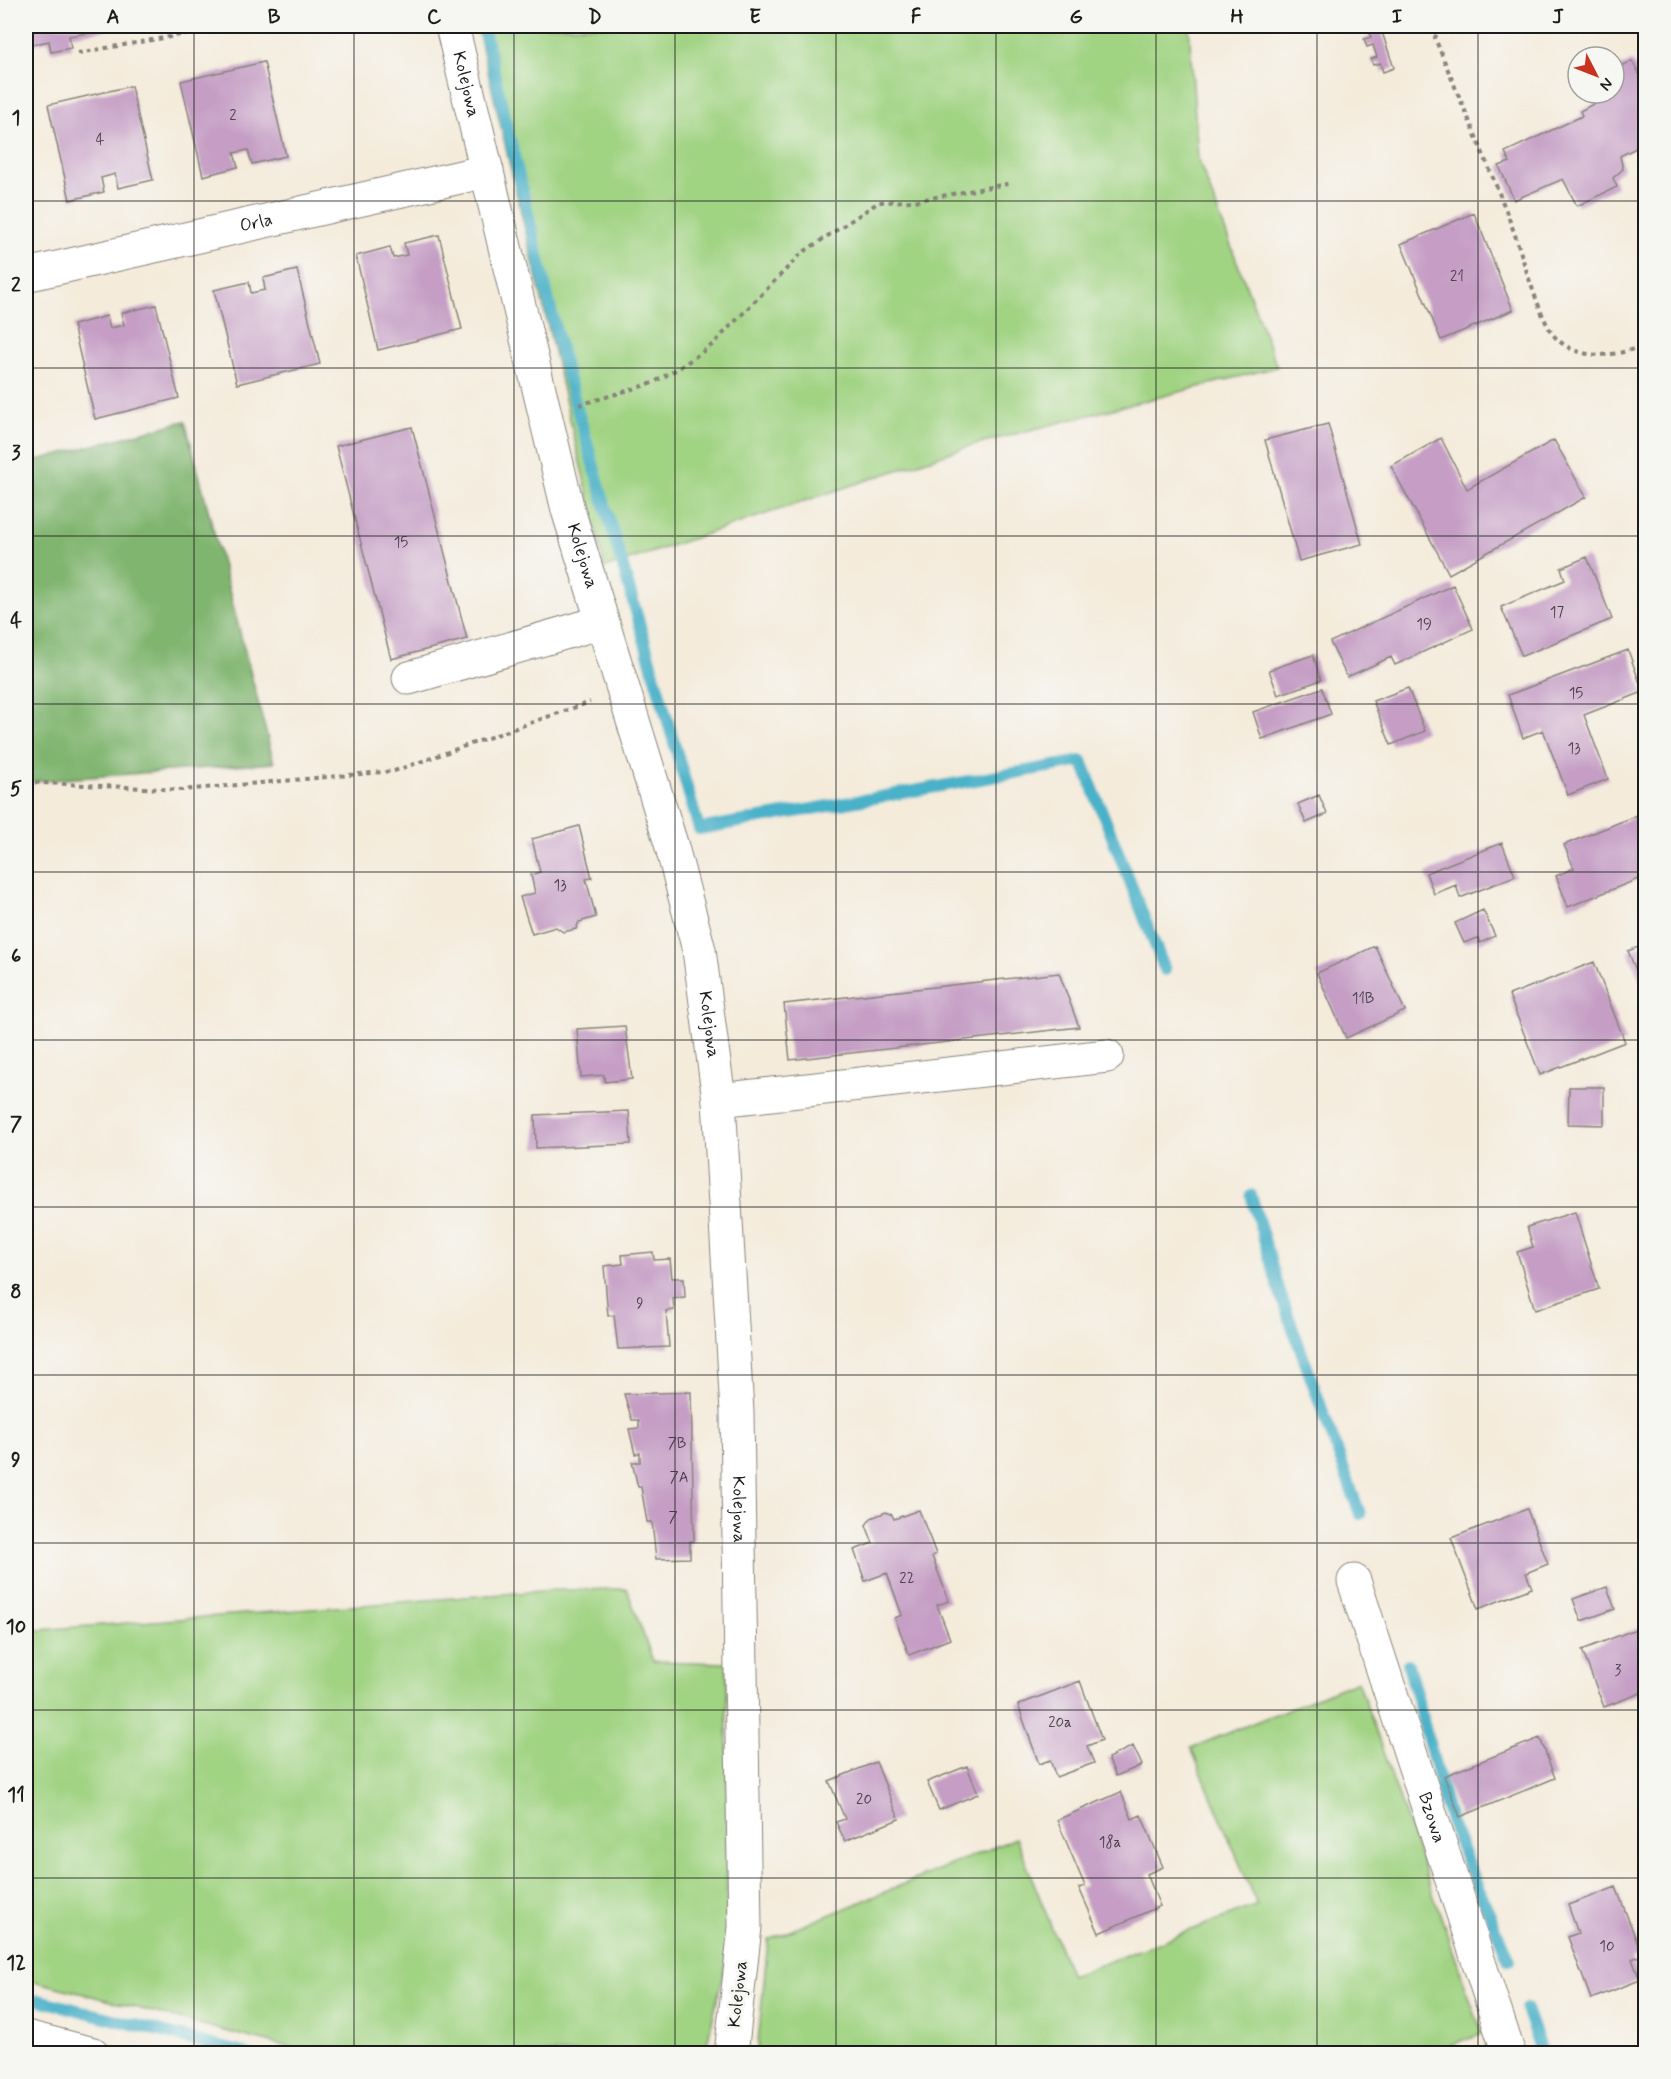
<svg xmlns="http://www.w3.org/2000/svg" width="1671" height="2079" font-family="Mynerve,sans-serif">
<rect width="100%" height="100%" fill="#f6f6f2"/>
<filter id="ink" filterUnits="userSpaceOnUse"><feTurbulence type="fractalNoise" baseFrequency=".0167" numOctaves="2"/><feDisplacementMap in="SourceGraphic" scale="12" xChannelSelector="R" yChannelSelector="G"/><feConvolveMatrix kernelMatrix="1 2 1 2 8 2 1 2 1" color-interpolation-filters="sRGB"/></filter>
<filter id="wash" filterUnits="userSpaceOnUse"><feTurbulence type="fractalNoise" baseFrequency=".008" numOctaves="4" result="noise"/><feDisplacementMap in="SourceGraphic" scale="24" xChannelSelector="R" yChannelSelector="G"/><feGaussianBlur stdDeviation="1.35" result="paint"/><feColorMatrix in="noise" values="0 0 0 0 0 0 0 0 0 0 0 0 0 0 0 0 0 1.4 0 .05"/><feComposite in="paint" operator="in"/></filter>
<g filter="url(#wash)">
<rect width="100%" height="100%" fill="#f4ebdb"/>
<path fill="#a0d382" stroke="#5e784f" stroke-width="1.5" d="M477,26H1189L1198,159L1277,367L972,445L605,568Z
M627,1589L653,1661L727,1663V1956L705,2053H310L26,1979V1631L555,1590Z
M1358,1681L1482,2033L1429,2054L757,2053L768,1940L1016,1838L1071,1976L1257,1905L1191,1748Z"/>
<path fill="#80b570" stroke="#4e6846" stroke-width="1.5" d="M185,421L274,763L26,782V463Z"/>
<g fill="none" stroke-linecap="round" stroke-linejoin="round">
<path stroke="#49b1c8" stroke-width="12" d="M483,26L563,360L699,829L1082,761L1165,970
M1251,1195L1279,1290L1360,1514
M1408,1664L1450,1821L1509,1960
M39,2000L247,2054
M1526,2009L1542,2054"/>
</g>
<g id="blocks">
<path fill="#c59dc5" d="M26,26H124V27L69,36L71,48L51,52L49,41L26,46Z
M1380,26L1394,68L1383,72L1380,63L1373,65L1371,59L1377,57L1373,45L1367,47L1364,39L1371,37L1369,30Z
M1632,61L1643,81L1646,80V143L1620,156L1623,169L1613,178L1617,187L1577,206L1563,179L1514,200L1499,166L1510,162L1505,152L1582,116L1580,111L1614,93V70Z
M264,62L286,156L252,164L248,150L234,153L238,167L203,176L181,81Z
M131,86L153,180L118,188L115,174L101,178L104,192L70,200L48,105Z
M1474,213L1513,310L1441,340L1401,244Z
M439,235L462,329L378,350L356,256L390,247L393,258L407,255L404,243Z
M297,270L320,364L237,384L214,290L249,282L251,293L265,290L263,278Z
M156,305L179,398L95,419L73,325L107,316L110,328L124,325L121,313Z
M1328,424L1362,544L1299,561L1265,440Z
M412,427L467,639L391,659L336,446Z
M1441,438L1467,489L1554,440L1586,497L1449,574L1391,466Z
M1587,557L1612,619L1522,656L1501,607L1565,580L1561,568Z
M1453,585L1473,629L1395,665L1391,657L1347,677L1330,642Z
M1628,650L1643,692L1584,715L1608,779L1568,795L1543,730L1523,738L1508,695Z
M1313,655L1321,680L1278,695L1269,670Z
M1322,688L1331,714L1262,739L1253,712Z
M1408,688L1425,731L1391,745L1373,701Z
M1319,795L1327,814L1306,823L1298,804Z
M1640,814L1646,826V876L1568,907L1556,876L1574,868L1564,845Z
M579,826L592,878L586,879L596,917L579,922L576,929L563,932L556,927L532,934L520,897L535,893L531,875L540,872L532,839Z
M1502,843L1515,876L1460,898L1456,885L1434,894L1426,873Z
M1483,910L1495,936L1480,943L1478,938L1464,943L1455,923Z
M1646,944V993H1645L1628,951Z
M1375,946L1405,1011L1346,1038L1317,973Z
M1594,962L1625,1042L1540,1075L1509,995Z
M1059,973L1079,1027L790,1060L784,1004Z
M625,1026L632,1079L605,1082L604,1075L581,1077L577,1029Z
M1569,1087H1604V1125L1568,1124Z
M629,1111L631,1144L536,1148L535,1115Z
M1575,1212L1599,1289L1535,1310L1517,1252L1533,1247L1527,1227Z
M653,1252L654,1260L670,1259L672,1278H684L685,1297L673,1298L674,1310L666,1311L669,1347L618,1349L614,1315L608,1316L604,1266L623,1264L622,1255Z
M691,1392L694,1541H690V1558L656,1559L652,1522H647L641,1487H638L632,1462H640V1453L635,1454L629,1429L639,1428V1420H632L624,1394Z
M1527,1509L1548,1564L1526,1573L1532,1588L1478,1609L1451,1538Z
M919,1510L936,1554L932,1556L949,1601L937,1605L950,1639L909,1655L895,1618L902,1615L887,1573L865,1581L854,1550L873,1543L866,1525L871,1518L886,1512L892,1515L894,1519Z
M1607,1587L1615,1609L1581,1621L1573,1599Z
M1646,1625V1691L1604,1707L1582,1650Z
M1080,1681L1102,1740L1087,1746L1094,1763L1056,1777L1050,1760L1039,1764L1018,1705Z
M1540,1738L1555,1778L1460,1817L1444,1776Z
M1133,1746L1142,1765L1116,1776L1108,1758Z
M876,1762L899,1819L845,1841L836,1822L845,1819L829,1781Z
M967,1766L978,1794L939,1810L927,1782Z
M1121,1792L1132,1819L1141,1815L1163,1867L1147,1874L1160,1906L1099,1933L1079,1888L1085,1886L1057,1820Z
M1616,1887L1642,1955L1632,1959L1640,1980L1591,1999L1568,1937L1578,1933L1568,1905Z"/>
</g>
</g>
<g filter="url(#ink)">
<use href="#blocks" fill-opacity="0" stroke="#88847c" stroke-width="1.5"/>
<g fill="none" stroke-linecap="round" stroke-linejoin="round">
<defs>
<g id="minor">
<path id="s1" d="M452,26L568,510L672,847L699,950L719,1100L737,1412L745,1927L731,2054"/>
<path id="s2" d="M26,275L487,171"/>
<path d="M409,678L602,622"/>
<path d="M719,1100L1107,1056"/>
<path id="s3" d="M1354,1581L1509,2054"/>
<path d="M26,2037L93,2054"/>
</g>
</defs>
<use href="#minor" stroke="#88847c" stroke-width="35"/>
<path stroke="#88847c" stroke-width="4" stroke-dasharray="4.5 4.5" stroke-linecap="butt" d="M1439,26L1435,38C1461,103 1490,167 1514,232C1522,255 1541,324 1556,338C1580,362 1618,357 1646,344
M78,53L232,26
M579,405L653,383L679,368L712,345L802,253L879,202L914,201L1012,183
M26,782L182,790L394,771L590,702"/>
<use href="#minor" stroke="#fff" stroke-width="33"/>
</g>
</g>
<path fill="none" stroke="#1c1c1c" stroke-width="1.5" stroke-opacity="0.55" d="M194,26V2054M354,26V2054M514,26V2054M675,26V2054M836,26V2054M996,26V2054M1156,26V2054M1317,26V2054M1478,26V2054M26,201H1646M26,368H1646M26,536H1646M26,704H1646M26,872H1646M26,1040H1646M26,1207H1646M26,1375H1646M26,1543H1646M26,1710H1646M26,1878H1646"/>
<g text-anchor="middle" dominant-baseline="central" stroke-width="6" stroke-linejoin="round" paint-order="stroke">
<g font-size="15" fill="#463c46">
<text x="233" y="116">2</text>
<text x="100" y="140">4</text>
<text x="1457" y="277">21</text>
<text x="401" y="543">15</text>
<text x="1557" y="613">17</text>
<text x="1424" y="625">19</text>
<text x="1576" y="694">15</text>
<text x="1574" y="749">13</text>
<text x="560" y="886">13</text>
<text x="1363" y="999">11B</text>
<text x="640" y="1304">9</text>
<text x="677" y="1444">7B</text>
<text x="679" y="1478">7A</text>
<text x="673" y="1518">7</text>
<text x="907" y="1579">22</text>
<text x="1618" y="1671">3</text>
<text x="1060" y="1723">20a</text>
<text x="864" y="1800">20</text>
<text x="1110" y="1843">18a</text>
<text x="1607" y="1947">10</text>
</g>
<g font-size="18" fill="#1c1c1c" stroke="#f6f6f2">
<text stroke="none"><textPath href="#s1" startOffset="60">Kolejowa</textPath></text>
<text stroke="none"><textPath href="#s2" startOffset="236">Orla</textPath></text>
<text stroke="none"><textPath href="#s1" startOffset="546">Kolejowa</textPath></text>
<text stroke="none"><textPath href="#s1" startOffset="1032">Kolejowa</textPath></text>
<text stroke="none"><textPath href="#s1" startOffset="1518">Kolejowa</textPath></text>
<text stroke="none"><textPath href="#s3" startOffset="249">Bzowa</textPath></text>
<text transform="translate(738 1994) rotate(-84)">Kolejowa</text>
</g>
</g>
<rect width="1671" height="2079" fill="none" stroke="#f6f6f2" stroke-width="66"/>
<g transform="translate(1596 75) rotate(132)"><circle r="28" fill="#f6f6f2" stroke="#9f9f9c" stroke-width="1.5"/>
<path d="M0-4.5L10 22L0 15L-10 22Z" fill="#c8321e"/>
<text y="-9" font-size="16" font-weight="bold" text-anchor="middle" fill="#1c1c1c">N</text>
</g>
<rect x="33" y="33" width="1605" height="2013" fill="none" stroke="#1c1c1c" stroke-width="2"/>
<g font-size="20" text-anchor="middle" font-weight="bold" fill="#1c1c1c">
<text x="113" y="23">A</text>
<text x="274" y="23">B</text>
<text x="434" y="23">C</text>
<text x="595" y="23">D</text>
<text x="755" y="23">E</text>
<text x="916" y="23">F</text>
<text x="1076" y="23">G</text>
<text x="1237" y="23">H</text>
<text x="1397" y="23">I</text>
<text x="1558" y="23">J</text>
<text x="16" y="124">1</text>
<text x="16" y="291">2</text>
<text x="16" y="459">3</text>
<text x="16" y="627">4</text>
<text x="16" y="795">5</text>
<text x="16" y="962">6</text>
<text x="16" y="1130">7</text>
<text x="16" y="1298">8</text>
<text x="16" y="1466">9</text>
<text x="16" y="1633">10</text>
<text x="16" y="1801">11</text>
<text x="16" y="1969">12</text>
</g>
</svg>
